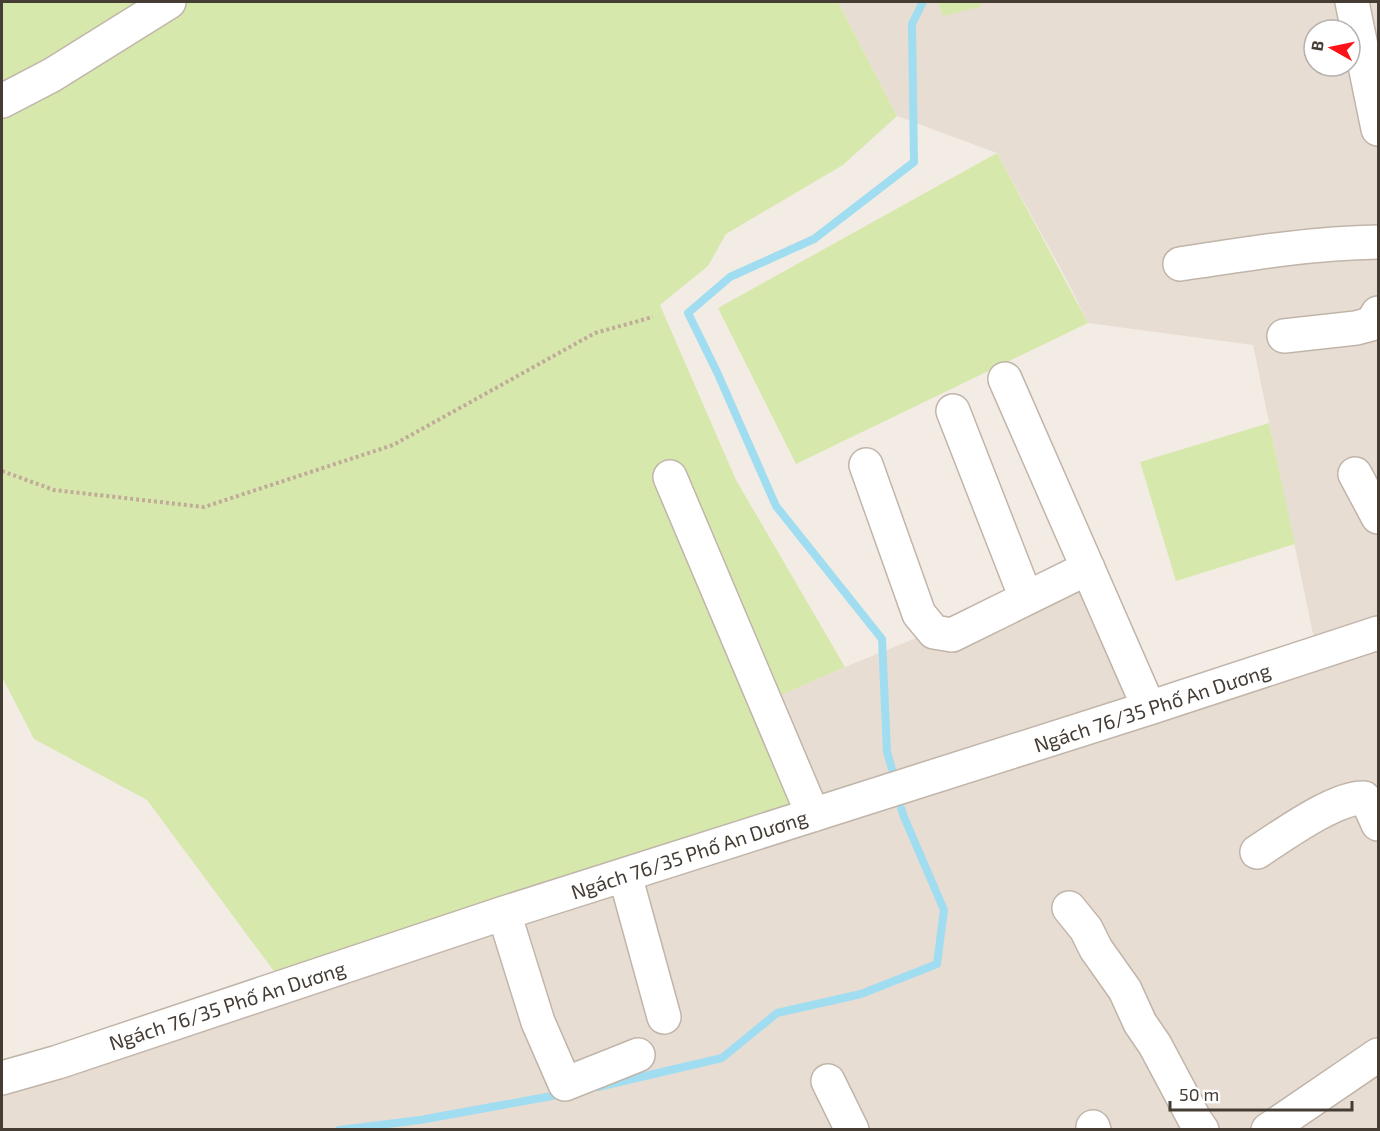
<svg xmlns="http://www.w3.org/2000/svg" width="1380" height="1131" font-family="'Exo 2',sans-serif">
<rect width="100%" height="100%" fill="#f3ece5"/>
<path fill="#e7ddd3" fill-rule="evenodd" d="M838,2H1378V1129L2,1130V1078L346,965L765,702L845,667L1088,568L1149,708L1317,653L1253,345L1088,323L1069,284L997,153L897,116ZM1314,30H1350V66H1314Z"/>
<path fill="#d7e8ad" d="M2,2H838L897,116L843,165L726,234L708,266L660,305L736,480L845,667L765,702L813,815L285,986L147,800L34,739L2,677Z
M938,2H982L980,7L943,16Z
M997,153L1088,323L796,464L718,308Z
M1269,423L1295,544L1176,581L1140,462Z"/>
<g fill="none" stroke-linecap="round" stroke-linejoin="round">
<path stroke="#a0ddf1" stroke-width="8" d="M892,769L887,752L882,639L776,506L717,372L688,313L730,277L814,239L914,162L912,24L923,2
M598,1087L722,1058L777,1013L861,994L937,964L944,910L904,817L901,808
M339,1130L420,1120L563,1094"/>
<defs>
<path id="minor" d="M1352,2L1378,129
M2,101L52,75L169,2
M1180,264C1245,254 1312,243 1378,242
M1284,336L1356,328L1371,324L1378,313
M1005,379L1149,708
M953,411L1026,598
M866,465L919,614L934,632L952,635L1088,568
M1355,474L1378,517
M670,477L813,815
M1257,852C1282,836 1335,797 1364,798L1369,804L1378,824
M625,875L664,1017
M1069,908L1086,929L1096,949L1125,990L1140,1023L1155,1045L1195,1120L1202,1130
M504,913L538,1022L565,1084L638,1055
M2,1078L58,1062L504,913L1149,708L1378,633
M828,1081L852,1130
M1093,1127L1094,1130
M1268,1130L1378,1055"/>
</defs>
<use href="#minor" stroke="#c1b5aa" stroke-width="36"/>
<path stroke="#c0ab98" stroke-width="4" stroke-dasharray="3 3" stroke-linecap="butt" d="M2,471L54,490L204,507L393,445L595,333L653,317"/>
<use href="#minor" stroke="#fff" stroke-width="33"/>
</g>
<g text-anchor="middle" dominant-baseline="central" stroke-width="6" stroke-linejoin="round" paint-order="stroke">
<g font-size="20" fill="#453c34" stroke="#fff">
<text transform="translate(1152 707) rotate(-18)">Ngách 76/35 Phố An Dương</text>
<text transform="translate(689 854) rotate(-18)">Ngách 76/35 Phố An Dương</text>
<text transform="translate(227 1005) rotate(-18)">Ngách 76/35 Phố An Dương</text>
</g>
</g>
<rect width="1380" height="1131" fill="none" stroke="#453c34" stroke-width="6"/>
<g transform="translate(1332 48) rotate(279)"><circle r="28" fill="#ffffff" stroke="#b5b1ae" stroke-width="1.5"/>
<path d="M0-4.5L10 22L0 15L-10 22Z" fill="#fc1318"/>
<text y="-9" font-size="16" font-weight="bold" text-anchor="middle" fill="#453c34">B</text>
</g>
<path d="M1170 1101v9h182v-9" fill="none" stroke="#453c34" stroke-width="3"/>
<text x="1179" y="1101" font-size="18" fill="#453c34" stroke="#ffffff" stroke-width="4.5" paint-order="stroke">50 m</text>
</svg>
